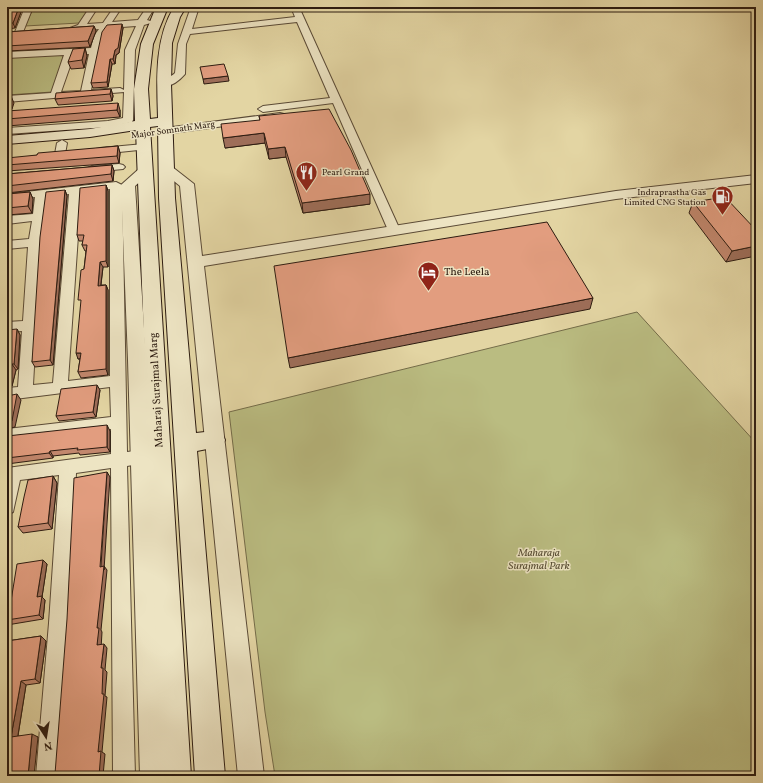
<svg xmlns="http://www.w3.org/2000/svg" width="763" height="783" font-family="Vollkorn,serif">
<rect width="100%" height="100%" fill="#e3d5a3"/>
<filter id="stains"><feTurbulence type="fractalNoise" baseFrequency=".005" numOctaves="4"/><feColorMatrix values="0 0 0 0 .2 0 0 0 0 .09 0 0 0 0 .02 0 0 0 .5 -.17"/></filter>
<radialGradient id="worn" r=".72"><stop offset=".6" stop-color="#630" stop-opacity="0"/><stop offset="1" stop-color="#630" stop-opacity=".3"/></radialGradient>
<path fill="#babc81" stroke="#746c49" d="M34,7H90L79,23L25,26Z
M64,54L52,92L7,95V58Z
M637,312L756,443V776H275L265,712L229,412Z"/>
<g fill="none" stroke-linecap="round" stroke-linejoin="round">
<defs>
<path id="minor" d="M25,7H33L23,32L22,34H16L15,32Z
M90,7H98L87,24L103,23L114,7H122L112,22L138,20L147,7H155L147,20L154,22L144,25L135,50L133,120L132,122L108,127L7,134V128L108,121L123,118L124,92L7,102V96L51,93L64,55L7,58V52L91,48L94,36L99,29L74,31L70,28L78,25ZM136,26L125,50L124,90L120,88L91,90L102,36L108,28ZM89,54L81,91L61,92L74,55Z
M191,7H199L192,29L295,17L291,7H299L400,230L398,233H390L388,230L333,103L263,112L258,109L263,106L330,98L297,22L190,34L186,44L185,74C179,81 170,88 161,86L159,84C163,80 171,77 175,73L178,44Z
M280,113L284,114L285,116L284,118L165,134L160,131L165,128Z
M62,140L67,143L65,154L60,157L55,154L57,143Z
M144,144L149,147L148,149L100,154L95,151L100,148Z
M119,164L123,165L125,167L123,169L92,172L86,169L92,166Z
M116,182L122,185L127,452L151,449L157,451L159,456L157,461L127,466L135,776H113L111,468L76,473L69,623L58,776H36L49,623L59,475L20,480L13,512L7,515V468L111,454V429L7,441V429L111,417L110,387L7,400V388L18,387L22,331L7,332V322L23,321L28,247L7,249V241L29,239L32,221L7,224V216L33,214L35,197L7,200V194ZM110,189V376L68,381L81,192ZM69,194L53,383L33,385L41,242L47,196Z"/>
<path id="tertiary" d="M166,165L171,166L194,184L202,256L616,191L756,175V183L616,199L204,266L264,776H238L180,186L159,169L161,166Z
M145,167L150,168L152,171L135,186L146,360L166,776H140L128,360L121,185L140,168Z"/>
<path id="secondary" d="M156,7H168L153,44L148,89L150,119L158,118C157,81 154,40 174,7H186L180,17L172,43L171,84L175,198L196,433L214,431L222,434L225,440L222,446L197,451L225,776H195L159,198L158,126L150,127L191,776H161L136,130L90,137L7,144V136L90,129L135,121L134,89L141,44Z"/>
</defs>
<use href="#minor" stroke="#5a4a36" stroke-width="2"/>
<use href="#tertiary" stroke="#5a4a36" stroke-width="2"/>
<use href="#secondary" stroke="#2d1c11" stroke-width="2"/>
<use href="#minor" fill="#ede4c3" fill-rule="evenodd"/>
<use href="#tertiary" fill="#ede4c3" fill-rule="evenodd"/>
<use href="#secondary" fill="#ede4c3" fill-rule="evenodd"/>
</g>
<path fill="#c2876d" stroke="#2d1c11" d="M7,7L21,12L15,28L7,29Z
M98,7H113L111,9H99Z
M122,7H138L137,10L122,9Z
M94,26L96,31L90,47L7,51V32Z
M123,28L119,53L116,55L115,64H112L108,87L93,88L91,83Z
M85,48L87,56L84,68L71,69L68,62Z
M111,89L113,96L112,101L58,105L55,99Z
M120,110V117L7,126V111Z
M259,116L370,204L303,213L286,157L269,159L265,143L225,148L260,120Z
M118,146L120,153L119,163L7,171V165L37,155Z
M112,165L114,171L113,181L7,193V174Z
M106,185L108,191V267H103L101,285H106L108,290V375L81,378L78,372L80,359H78L84,269L86,251H85L82,245L83,241H79L77,235Z
M65,190L67,196L53,365L35,367L32,362Z
M30,192L33,199L32,213L7,215V194Z
M693,202L756,230L726,262L689,213Z
M17,329L20,335L18,369L16,370L12,386L7,387Z
M100,390L96,417L59,421L56,416Z
M110,431V452L80,455L79,453L53,456V458L7,464V436Z
M53,476L57,483L52,529L23,533L18,527Z
M43,560L47,564L42,597L45,600L43,619L7,625V601H11Z
M41,636L46,641L40,683L26,685L18,736L38,737L7,776V641Z"/>
<path fill="#9e6e59" stroke="#2d1c11" d="M19,7L21,12L15,28L13,23Z
M122,24L123,28L119,53L116,55L115,64L113,59L115,50Z
M94,26L96,31L90,47L88,41Z
M85,48L87,56L84,68L82,60Z
M110,59L112,64L108,87L107,82Z
M228,76L229,81L204,84L203,79Z
M111,89L113,96L112,101L110,94Z
M11,96L14,103L12,109L7,110V103Z
M118,103L120,110V117L117,110Z
M264,133L265,143L225,148L223,138Z
M118,146L120,153L119,163L117,156Z
M285,147L286,157L269,159L268,149Z
M112,165L114,171L113,181L111,174Z
M106,185L108,191V267L106,261Z
M65,190L67,196L53,365L50,360Z
M30,192L33,199L32,213L28,206Z
M370,194V204L303,213L302,203Z
M7,223L8,225L7,231Z
M756,246V256L726,262L732,251Z
M100,262L103,267L100,291L98,286Z
M106,285L108,290V375L106,369Z
M593,298L590,309L290,368L288,358Z
M17,329L20,335L18,369L14,364Z
M76,353H81L84,358L78,359Z
M12,364L16,370L12,386L7,387V381Z
M97,385L100,390L96,417L93,412Z
M17,394L21,400L15,427L7,429V422Z
M107,425L110,431V452L107,447Z
M50,451L53,456V458L49,453Z
M107,472L110,477L104,570V566L107,570L101,630L102,632L101,649L97,645V628Z
M53,476L57,483L52,529L48,523Z
M43,560L47,564L42,597L45,600L43,619L39,615L37,597Z
M41,636L46,641L40,683L35,679Z
M104,644L107,648L105,670L107,672L105,696L107,697L102,752L105,754L103,776H99L98,752L101,668Z
M21,681L26,685L17,741L11,737Z
M32,734L38,737L34,776H28Z"/>
<path fill="#e29d7f" stroke="#2d1c11" d="M7,7H19L13,23L7,24Z
M122,24L118,48L115,50L113,59H110L107,82L91,83L102,32L107,25Z
M94,26L88,41L7,46V32Z
M85,48L82,60L68,62L73,49Z
M224,64L228,76L203,79L200,67Z
M111,89L110,94L55,99L56,93Z
M11,96L9,102L7,103V97Z
M118,103L117,110L7,119V111Z
M329,109L351,150L370,194L302,203L285,147L268,149L264,133L223,138L221,124L260,120L259,116Z
M118,146L117,156L7,165V158L37,155L38,153Z
M112,165L111,174L7,186V174Z
M106,185V261L100,262L98,286L106,285V369L78,372L81,353H76L81,300H78L81,270L84,269L87,245H82L84,235H77L80,188Z
M65,190L50,360L32,362L40,237L46,192Z
M30,192L28,206L7,208V194Z
M725,197L756,230V246L732,251L693,202Z
M547,222L593,298L288,358L274,266Z
M17,329L14,364H12L9,381H7V330Z
M97,385L93,412L56,416L61,389Z
M17,394L12,421L7,422V396Z
M107,425V447L77,450L78,448L50,451L49,453L7,458V436Z
M107,472L100,567L104,566L97,628H99L97,645L104,644L101,668H103L102,694H104L98,752L101,751L99,776H50V775L55,774L67,619L74,478Z
M53,476L48,523L18,527L24,497L28,480Z
M43,560L37,597L42,596L39,615L7,620V601H11L17,564Z
M41,636L35,679L21,681L11,737L32,734L28,776H7V641Z"/>
<defs>
<symbol id="restaurant-pin" viewBox="-11 -11 22 30"><path d="M0 17L-7.5 6A9.5 9.5 0 1 1 7.5 6Z" fill="#8f2418" stroke="#ede4c3"/><path d="M-5-6h1v4h1v-4h1v4h1v-4h1v5L-1.5 .5V6h-2V.5L-5-1ZM5-6V6H3V1.5H1.5Q1.5-4 5-6Z" fill="#fff"/></symbol>
<symbol id="fuel-pin" viewBox="-11 -11 22 30"><path d="M0 17L-7.5 6A9.5 9.5 0 1 1 7.5 6Z" fill="#8f2418" stroke="#ede4c3"/><path d="M-5.5-6h7V0h2V4h1.3V-2.5L3-4.5l.8-.8L6-3V5H2.5V1h-1V6h-7ZM-4.2-4.7v3.2H.2V-4.7Z" fill="#fff"/></symbol>
<symbol id="hotel-pin" viewBox="-11 -11 22 30"><path d="M0 17L-7.5 6A9.5 9.5 0 1 1 7.5 6Z" fill="#8f2418" stroke="#ede4c3"/><path d="M-6-4.5h1.5V1H6V5H4.5V3h-9V5H-6ZM-4 0a1.8 1.8 0 1 1 3.6 0ZM.5 0V-2.5h3Q6-2.5 6 0Z" fill="#fff"/></symbol>
</defs>
<g fill-rule="evenodd">
<use href="#restaurant-pin" x="294" y="160" width="25" height="34"/>
<use href="#fuel-pin" x="710" y="184" width="25" height="34"/>
<use href="#hotel-pin" x="416" y="260" width="25" height="34"/>
</g>
<g text-anchor="middle" dominant-baseline="central" stroke-width="3" stroke-linejoin="round" paint-order="stroke">
<g font-size="9" fill="#2d1c11" stroke="#ede4c3">
<text transform="translate(173 130) rotate(-8)">Major Somnath Marg</text>
</g>
<g font-size="9" fill="#2d1c11" stroke="#ede4c3" text-anchor="start">
<text x="322" y="172">Pearl Grand</text>
<text x="706" y="192" text-anchor="end">Indraprastha Gas<tspan x="706" dy="10">Limited CNG Station</tspan></text>
</g>
<g font-size="11" fill="#2d1c11" stroke="#ede4c3" text-anchor="start">
<text x="444" y="272">The Leela</text>
</g>
<g font-size="11" fill="#2d1c11" stroke="#ede4c3">
<text transform="translate(157 390) rotate(-93)">Maharaj Surajmal Marg</text>
</g>
<g font-size="11" font-style="italic" fill="#574c33" stroke="#ede4c3">
<text x="539" y="553">Maharaja<tspan x="539" dy="13">Surajmal Park</tspan></text>
</g>
</g>
<rect width="763" height="783" fill="none" stroke="#e3d5a3" stroke-width="24"/>
<rect x="8" y="8" width="747" height="767" fill="none" stroke="#2d1c11" stroke-width="2"/>
<rect x="12" y="12" width="739" height="759" fill="none" stroke="#2d1c11"/>
<g transform="translate(46 737) rotate(168)" stroke="#ede4c3" stroke-width="3" paint-order="stroke">
<path d="M0-3L7 15L0 10L-7 15Z" fill="#2d1c11"/>
<text y="-6" font-size="11" font-weight="bold" text-anchor="middle" fill="#2d1c11">N</text>
</g>
<rect width="100%" height="100%" filter="url(#stains)"/>
<rect width="100%" height="100%" fill="url(#worn)"/>
</svg>
